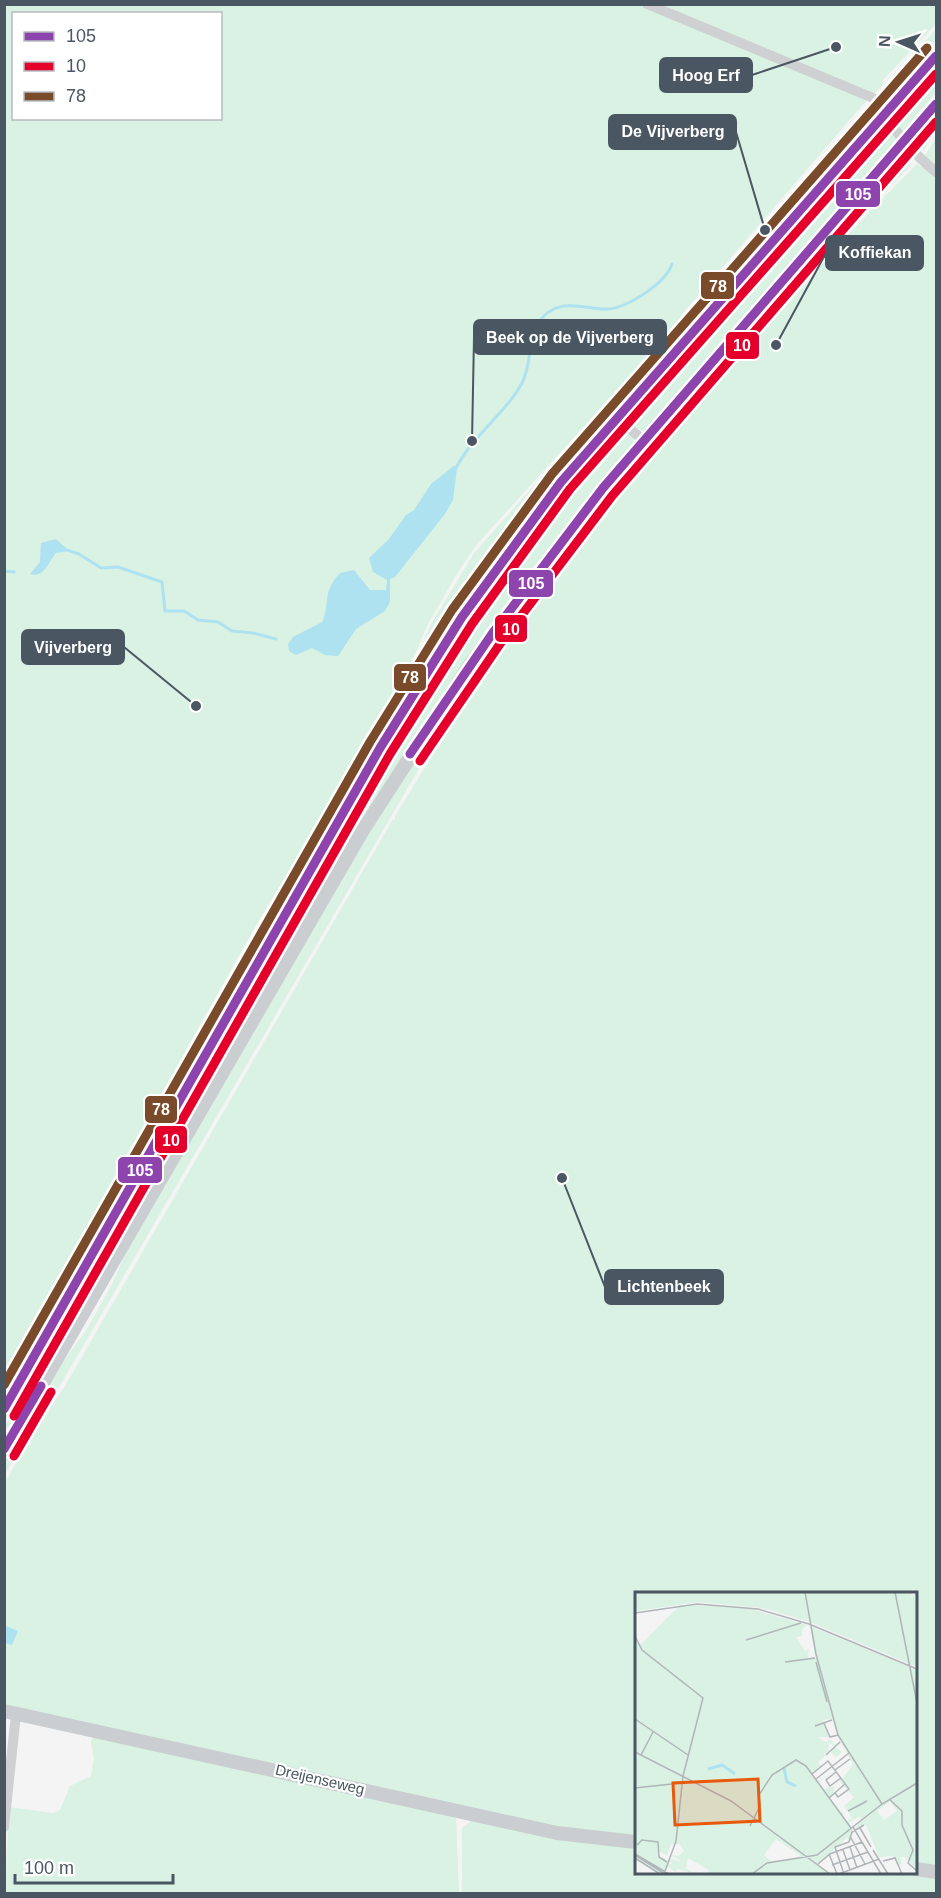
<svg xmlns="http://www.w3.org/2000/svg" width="941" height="1898" font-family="Arial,sans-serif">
<rect width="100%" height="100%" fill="#f4f4f4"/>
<path fill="#d9f2e3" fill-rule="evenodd" d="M5,5H640L864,96L866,101L688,307L669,333L477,544L458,572L429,622L407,672L328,809L259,920L5,1373ZM14,14H220V118H14Z
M653,5H936V24L882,81L884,83L874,94Z
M936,29V40L888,95H878Z
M936,65V92L901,133L889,118Z
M871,103L874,111L774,223L772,221L760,234L758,232Z
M936,116V131L923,151C919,136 927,128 936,116Z
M886,122L898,137L644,431L638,429L625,416Z
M936,138V168L925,155Z
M912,164L786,295L656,445L653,441L796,272L892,169L900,165Z
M917,164L936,176V1867L916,1865V1594H636V1838L575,1832L5,1706V1483L26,1445H31L30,1439L65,1386L393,819L395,820V816C539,577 719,362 917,164Z
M738,255L740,262L718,287L710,303L652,368L645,369L609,409L610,416L534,507L457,614L376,745L274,925L264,918L341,794L410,674L431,624L474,553L585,428L672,336L691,309Z
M617,426L632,436L634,442L510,599L397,765L10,1429L5,1426L383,754L467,620L571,480Z
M642,450L650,451L549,578L424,760L61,1384L25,1438L20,1435L60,1366L85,1332L110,1288L129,1246L368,833L452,700L553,561L613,492Z
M261,923L271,929L56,1310L31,1345L5,1393V1380Z
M17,1439L23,1442L5,1475V1461Z
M93,1734L456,1816L459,1893L5,1894L9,1807L53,1813L60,1810L70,1786L91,1776L94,1759L91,1743Z
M474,1819L636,1847V1872L900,1873L936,1876V1893H462V1828Z"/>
<path fill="#aee2f0" d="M454,466H457V469L453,500L445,514L395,577L390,579V602L385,611L356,629L338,656L325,655L312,648L296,655L289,651L288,644L293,637L322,622C331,602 321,594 340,573L354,570L370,590H386L387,580L373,572L369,558L389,539L406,515L414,510L431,484Z
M56,539L69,551L56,553C48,562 45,578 30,574L40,562L41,543Z
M6,1626L18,1631L12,1645L5,1643Z"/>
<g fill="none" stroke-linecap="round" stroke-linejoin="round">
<path stroke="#aee2f0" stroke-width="3" d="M456,468C473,435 509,410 523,381C534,357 525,325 552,310C568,301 589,309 606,309C626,309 666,283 672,264
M67,550L79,554L101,568L118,567L162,582L165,611H184L198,620L218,622L232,631L253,633L276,639
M4,571L14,572"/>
<path stroke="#ced0d2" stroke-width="10" d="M647,4L873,98C890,125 911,152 936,172
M616,417L643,440
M4,1827L16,1714"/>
<path stroke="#caced1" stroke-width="14" d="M4,1410L380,748L462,617L561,482L616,417L936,56
M4,1450L363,830L469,666L603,488L936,104
M4,1711L557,1833L636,1842
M916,1869L936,1872"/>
<defs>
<path id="bus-1" d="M410,754L492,634L603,488L936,104
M4,1409L380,748L462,617L561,482L936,56
M4,1449L41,1386"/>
<path id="bus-2" d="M420,761L502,641L612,496L936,122
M14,1416L390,754L472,624L570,489L936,74
M14,1456L51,1392"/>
<path id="bus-3" d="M4,1385L370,742L452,610L552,474L927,48"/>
</defs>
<use href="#bus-1" stroke="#fff" stroke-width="14"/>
<use href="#bus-2" stroke="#fff" stroke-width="14"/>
<use href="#bus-3" stroke="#fff" stroke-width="14"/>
<use href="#bus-1" stroke="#8e44ad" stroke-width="9"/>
<use href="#bus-2" stroke="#e4002b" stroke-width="9"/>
<use href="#bus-3" stroke="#7a4b2a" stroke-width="9"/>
</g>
<g text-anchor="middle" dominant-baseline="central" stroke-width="4.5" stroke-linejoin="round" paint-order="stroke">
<g font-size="15" fill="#4a5661" stroke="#fff">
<text transform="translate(320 1779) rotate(13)">Dreijenseweg</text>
</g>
</g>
<g transform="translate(635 1592)">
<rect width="282" height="282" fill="#f4f4f4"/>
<path d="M0,0H277L276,6L281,0L282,75L175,30L128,16L64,10L0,19ZM45,13L109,15L172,33L167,38V44L161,45L170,59L174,57L173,66L180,65L175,34L282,78V279L270,265H265L267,271L263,274L258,264L244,265L231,233L220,236L227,228L225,224L213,231L212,230L217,226L209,214L219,205L205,190L218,172L206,151L200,155L207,160L201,165L196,160L199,154L194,150L193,160L191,163L188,158L190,164L183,170L186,174L177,182L183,190L192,183L184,191L189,197L199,194V201L194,206L201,215L206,211L202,215L209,222L207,223L219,239L213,250V245L183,272L196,282H72L74,278L53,266L51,276L60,282L43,277L40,280L33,274L26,282L0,268L3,257L0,256V45L5,53ZM197,127L205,151L200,153L196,148L190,150L183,145H194L188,128ZM255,209L262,219L249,228L242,219ZM141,247L165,263L164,266L136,269L129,263ZM36,252H44L49,259L44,264L37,263L47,270L36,267L34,270L38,271L33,273L30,266L25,265L24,259L32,264Z" fill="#d9f2e3" fill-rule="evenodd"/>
<path fill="none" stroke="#aee2f0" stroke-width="3" d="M149,176L152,190L161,194M73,177L87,173L100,182"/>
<path fill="none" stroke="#b0b5b9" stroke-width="1.5" d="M170,0L181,62L203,143L247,212M260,0L282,111M0,21L62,12L123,17L174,32L282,77M0,44L7,58L68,106L48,184M111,48L166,31M150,70L180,66M181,70L192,110M0,127L53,163M189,131L195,145L203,143M180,134L197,128M0,160L96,209L195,282M6,163L18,140M191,163L205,150M200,178L215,167M201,180L191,188L195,194L206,186M177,182L193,169L214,197L203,205L200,201M181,187L214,161M0,196L46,191M194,206L210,192M254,207L267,219V233L278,258L273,271L282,279M213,219L232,209M115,234L125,214L124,203L137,183L161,168L171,174L216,236M218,235L246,282M225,236L236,255M215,244L230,272M214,250L217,240L229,233M2,253L7,248L23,250L24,265L32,270M215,255L222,276M208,258L215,278M238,258L253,282M0,262L34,282M194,262L202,282M0,263L30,282M0,266L25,282M248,269L260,266L267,282M183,272L195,262L227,250M197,273L233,260M29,282L41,249L48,184M117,282L132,271L182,263L247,212L282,191M204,282L244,267M209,282L200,255L214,250"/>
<path fill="#e8590c" fill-opacity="0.15" stroke="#e8590c" stroke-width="3" d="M123,187L125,229L40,233L38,191Z"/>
<rect width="282" height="282" fill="none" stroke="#4a5661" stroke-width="3"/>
</g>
<path fill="none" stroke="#4a5661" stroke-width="2" d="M836 47L752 75M765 230L736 132M776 345L826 253M472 441L474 337M196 706L124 647M562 1178L605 1287"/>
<g fill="#4a5661" stroke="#fff" stroke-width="2">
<circle cx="836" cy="47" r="6"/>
<circle cx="765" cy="230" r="6"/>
<circle cx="776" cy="345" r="6"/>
<circle cx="472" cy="441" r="6"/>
<circle cx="196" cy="706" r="6"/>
<circle cx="562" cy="1178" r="6"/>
</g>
<g fill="#4a5661" stroke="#4a5661" stroke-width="2">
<rect x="660" y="58" width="92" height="34" rx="6"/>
<rect x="609" y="115" width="127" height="34" rx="6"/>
<rect x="826" y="236" width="97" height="34" rx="6"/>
<rect x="474" y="320" width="192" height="34" rx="6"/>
<rect x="22" y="630" width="102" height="34" rx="6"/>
<rect x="605" y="1270" width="118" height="34" rx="6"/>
</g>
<g font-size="16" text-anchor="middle" font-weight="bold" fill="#fff">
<text x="706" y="81">Hoog Erf</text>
<text x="673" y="137">De Vijverberg</text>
<text x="875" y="258">Koffiekan</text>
<text x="570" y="343">Beek op de Vijverberg</text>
<text x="73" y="653">Vijverberg</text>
<text x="664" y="1292">Lichtenbeek</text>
</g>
<g stroke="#fff" stroke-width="2">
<rect x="835" y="180" width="46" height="28" rx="6" fill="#8e44ad"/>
<rect x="700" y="271" width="35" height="29" rx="6" fill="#7a4b2a"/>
<rect x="725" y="331" width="35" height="29" rx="6" fill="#e4002b"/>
<rect x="508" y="569" width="46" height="29" rx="6" fill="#8e44ad"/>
<rect x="494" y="614" width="34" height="29" rx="6" fill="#e4002b"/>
<rect x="393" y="663" width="34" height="29" rx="6" fill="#7a4b2a"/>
<rect x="144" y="1095" width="34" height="29" rx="6" fill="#7a4b2a"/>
<rect x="154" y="1125" width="34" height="29" rx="6" fill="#e4002b"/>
<rect x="117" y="1156" width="46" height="28" rx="6" fill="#8e44ad"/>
</g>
<g font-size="16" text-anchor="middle" font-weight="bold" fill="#fff">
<text x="858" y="200">105</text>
<text x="718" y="292">78</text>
<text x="742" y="351">10</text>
<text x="531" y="589">105</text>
<text x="511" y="635">10</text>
<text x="410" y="683">78</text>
<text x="161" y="1115">78</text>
<text x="171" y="1146">10</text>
<text x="140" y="1176">105</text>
</g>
<rect width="941" height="1898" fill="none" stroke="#4a5661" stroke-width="12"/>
<rect x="12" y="12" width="210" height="108" fill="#ffffff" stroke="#b7bbc0" stroke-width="1.5"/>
<rect x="24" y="32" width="30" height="9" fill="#8e44ad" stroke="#b7bbc0" stroke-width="1.5"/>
<text x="66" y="42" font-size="18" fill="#4a5661">105</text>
<rect x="24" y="62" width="30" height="9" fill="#e4002b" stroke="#b7bbc0" stroke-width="1.5"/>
<text x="66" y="72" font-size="18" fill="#4a5661">10</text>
<rect x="24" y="92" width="30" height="9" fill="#7a4b2a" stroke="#b7bbc0" stroke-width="1.5"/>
<text x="66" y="102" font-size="18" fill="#4a5661">78</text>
<g transform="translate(899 42) rotate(273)" stroke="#ffffff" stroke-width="4.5" paint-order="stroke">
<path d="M0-4.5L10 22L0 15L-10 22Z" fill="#4a5661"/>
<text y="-9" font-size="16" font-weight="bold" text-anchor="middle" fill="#4a5661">N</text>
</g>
<path d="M15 1874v9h158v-9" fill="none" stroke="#4a5661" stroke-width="3"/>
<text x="24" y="1874" font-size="18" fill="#4a5661" stroke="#ffffff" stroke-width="4.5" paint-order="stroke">100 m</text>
</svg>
